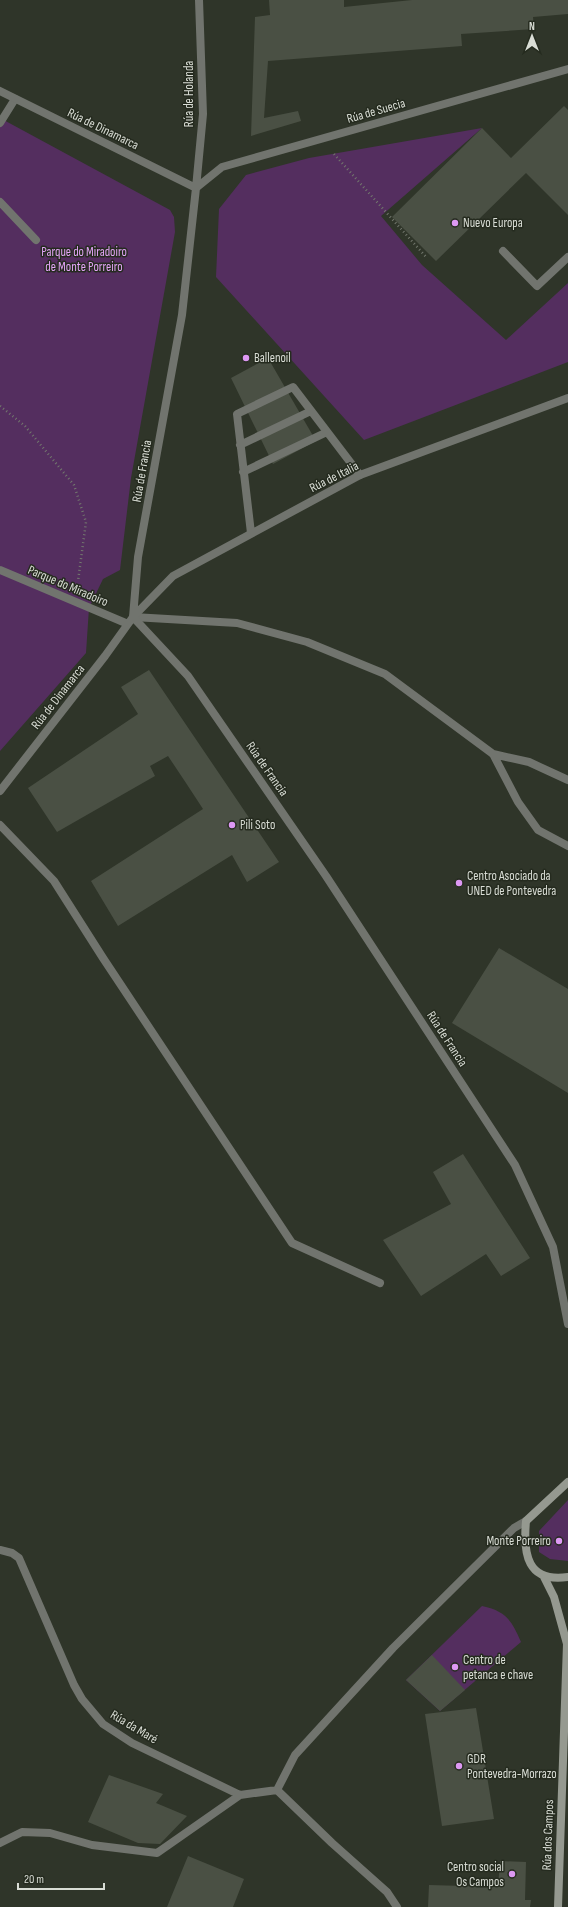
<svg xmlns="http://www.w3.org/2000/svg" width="568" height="1907" font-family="'Sofia Sans Condensed',sans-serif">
<rect width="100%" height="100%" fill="#2f3529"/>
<path fill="#542e5f" d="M0,118L170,210L174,217L175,232L131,478L120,570L103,579L89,608L86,653L0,751Z
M482,128L381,216L422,265L506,340L568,283V362L364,440L216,277L219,209L246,175L309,158Z
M568,1500V1561L550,1559L539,1552V1531Z
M482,1606C506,1611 512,1621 521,1642L440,1711L406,1680Z"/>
<path fill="#4a5044" d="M269,0H344V7L412,0H568V14L533,17L534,29L461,34L462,46L268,61L264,118L298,111L301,121L251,136L255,17L270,15Z
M564,106L568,110V215L526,173L436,261L392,217L482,128L511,158Z
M268,358L316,441L273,464L231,378Z
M149,670L279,862L247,882L232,855L118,926L91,881L203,809L186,783L168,756L150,766L155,776L57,832L28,788L138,714L121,687Z
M499,948L568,989V1093L452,1023Z
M463,1154L530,1258L501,1276L486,1254L421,1296L383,1240L451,1204L433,1172Z
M432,1655L465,1690L440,1711L406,1680Z
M476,1708L494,1819L442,1826L425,1714Z
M109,1775L163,1794L156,1803L187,1816L160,1844L138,1843L88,1822Z
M188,1856L244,1879L233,1907H167Z
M500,1861L526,1862L525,1900H531L530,1907H428L429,1885L498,1887Z"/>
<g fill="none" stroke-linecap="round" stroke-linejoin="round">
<path stroke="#73786e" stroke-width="2.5" stroke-dasharray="1 3" stroke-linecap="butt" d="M334,154L427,258
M0,406L25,426L74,485L86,522L78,581"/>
<path stroke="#71746e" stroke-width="8" d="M0,123L15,99
M0,202L36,240
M503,251L537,286L568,257
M240,445L311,411
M243,472L327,432
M251,533L237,414L293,387L360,475
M133,617L237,623L307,642L385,674L493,754L518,802L538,830L568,846
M493,754L529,762L568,780"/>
<path stroke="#71746e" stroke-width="8" d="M199,0L203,114L196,188L182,315L138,557L133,617L188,676L326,876L515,1165L553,1247L568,1324
M0,91L196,188
M196,188L222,167L568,69
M0,570L128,624
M0,791L105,656L133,617L173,576L360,475L568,398
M0,825L54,881L103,958L292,1243L380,1283
M0,1550L12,1553L19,1558L74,1685L82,1699L103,1724L132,1743L240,1795L277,1790
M0,1843L22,1832L50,1833L92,1845L157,1853L240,1795
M397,1907L387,1892L332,1843L277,1790L295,1755L393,1648L514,1528L526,1521"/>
<path stroke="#959990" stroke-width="8" d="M568,1482L526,1521C523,1554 527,1583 568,1577
M544,1577L554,1597L567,1644L558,1907"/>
</g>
<g fill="#dd98f3" stroke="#252b1f" stroke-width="1.5">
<circle cx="455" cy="223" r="4"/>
<circle cx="246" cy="358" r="4"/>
<circle cx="232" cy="825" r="4"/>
<circle cx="459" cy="883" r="4"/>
<circle cx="559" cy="1541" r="4"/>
<circle cx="455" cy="1667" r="4"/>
<circle cx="459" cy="1766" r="4"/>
<circle cx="512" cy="1874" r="4"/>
</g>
<g text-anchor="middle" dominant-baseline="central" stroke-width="3" stroke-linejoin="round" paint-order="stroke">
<g font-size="13" fill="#d9ddd5" stroke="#252b1f">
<text transform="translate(189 94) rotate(-90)">Rúa de Holanda</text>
<text transform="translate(376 111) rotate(-16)">Rúa de Suecia</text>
<text transform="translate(103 129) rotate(26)">Rúa de Dinamarca</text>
<text transform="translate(142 471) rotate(-80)">Rúa de Francia</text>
<text transform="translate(334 477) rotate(-27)">Rúa de Italia</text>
<text transform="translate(68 586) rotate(23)">Parque do Miradoiro</text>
<text transform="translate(58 697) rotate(-52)">Rúa de Dinamarca</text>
<text transform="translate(267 769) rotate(55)">Rúa de Francia</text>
<text transform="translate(447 1039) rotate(57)">Rúa de Francia</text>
<text transform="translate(134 1727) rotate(31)">Rúa da Maré</text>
<text transform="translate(548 1835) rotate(-88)">Rúa dos Campos</text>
</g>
<g font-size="13" fill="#d9ddd5" stroke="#252b1f" text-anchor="start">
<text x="463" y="223">Nuevo Europa</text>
<text x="254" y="358">Ballenoil</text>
<text x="240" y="825">Pili Soto</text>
<text x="467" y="876">Centro Asociado da<tspan x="467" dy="15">UNED de Pontevedra</tspan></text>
<text x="551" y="1541" text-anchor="end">Monte Porreiro</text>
<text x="463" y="1660">Centro de<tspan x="463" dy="15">petanca e chave</tspan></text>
<text x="467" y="1759">GDR<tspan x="467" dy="15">Pontevedra-Morrazo</tspan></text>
<text x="504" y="1867" text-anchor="end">Centro social<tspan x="504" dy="15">Os Campos</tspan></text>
</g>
<g font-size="13" fill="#e3a4f7" stroke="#252b1f">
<text x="84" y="252">Parque do Miradoiro<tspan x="84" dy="15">de Monte Porreiro</tspan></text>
</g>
</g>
<g transform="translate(532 36)" stroke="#252b1f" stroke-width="3" paint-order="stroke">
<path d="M0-3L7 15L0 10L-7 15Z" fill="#d9ddd5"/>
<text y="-6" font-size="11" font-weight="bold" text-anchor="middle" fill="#d9ddd5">N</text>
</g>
<path d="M18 1883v6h86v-6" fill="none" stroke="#d9ddd5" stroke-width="2"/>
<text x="24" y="1883" font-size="12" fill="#d9ddd5" stroke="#252b1f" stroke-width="3" paint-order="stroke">20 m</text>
</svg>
